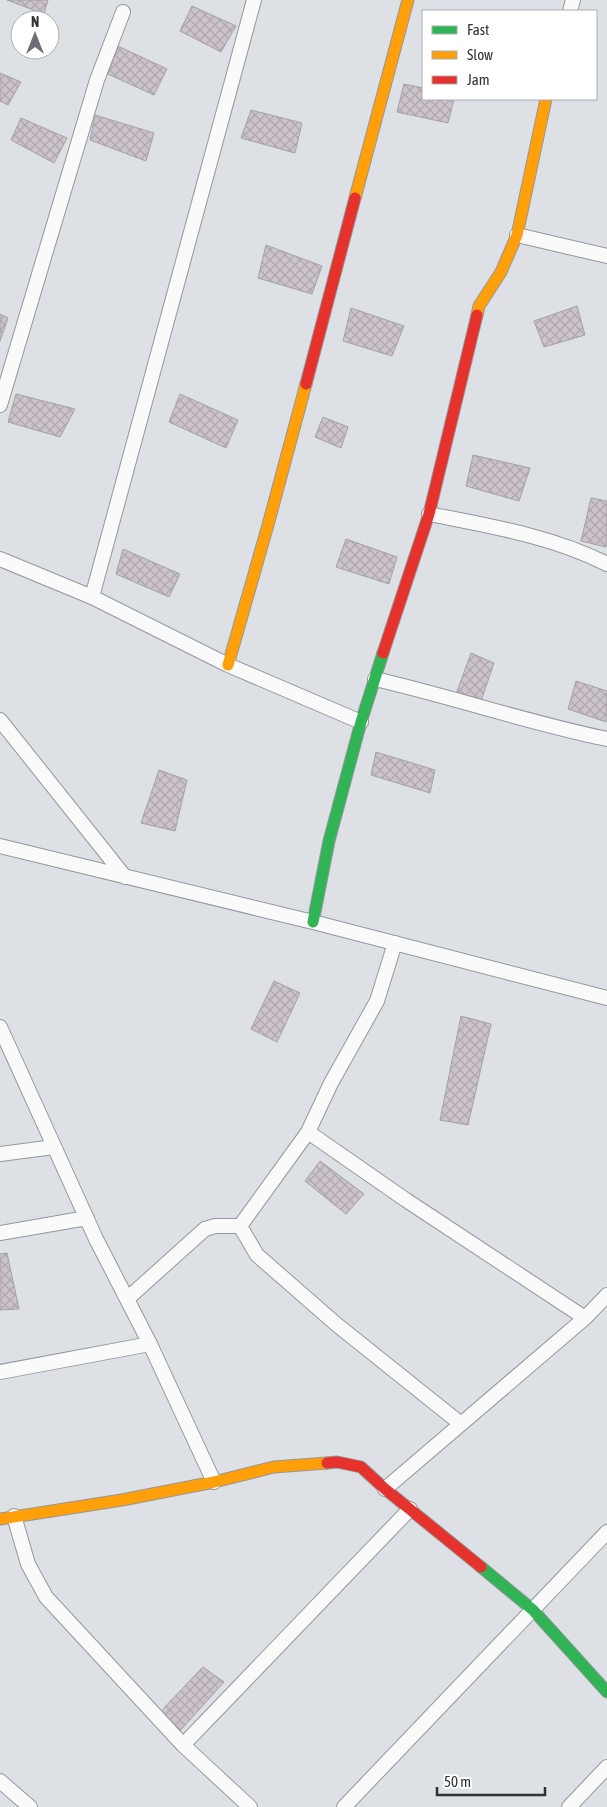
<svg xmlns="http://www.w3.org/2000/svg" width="607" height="1807" font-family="'Asap Condensed',sans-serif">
<defs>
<pattern id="building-cross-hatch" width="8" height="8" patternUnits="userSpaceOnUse" patternTransform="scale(1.25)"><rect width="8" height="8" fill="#cbc2ca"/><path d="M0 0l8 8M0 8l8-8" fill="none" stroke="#afa7ae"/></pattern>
</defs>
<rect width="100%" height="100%" fill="#dde1e6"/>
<path fill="url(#building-cross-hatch)" stroke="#a2a2a6" d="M7,0H48L44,14Z
M192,6L236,26L221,52L180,31Z
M118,46L167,69L154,95L108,74Z
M0,73L21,82L8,105L0,101Z
M404,84L423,88V99H454L448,123L397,112Z
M251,110L302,123L295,153L241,138Z
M95,115L154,133L146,161L90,140Z
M21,118L67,138L54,163L11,140Z
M266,245L322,266L312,294L258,278Z
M577,306L585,335L544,347L534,321Z
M351,308L404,326L392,356L343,341Z
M0,314L8,318L0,341Z
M16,394L75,409L60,437L8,422Z
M180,394L238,420L226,448L169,422Z
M323,417L348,427L341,448L315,437Z
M473,455L530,468L519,501L466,486Z
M591,498L607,501L606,547L581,541Z
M346,539L397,557L389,584L336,567Z
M123,549L180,574L169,597L116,574Z
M471,653L494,663L481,701L456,694Z
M576,681L607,691L606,722L568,709Z
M376,752L435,770L430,793L371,775Z
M159,770L187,780L175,831L141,823Z
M274,981L300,993L277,1042L251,1029Z
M461,1016L491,1024L468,1125L440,1120Z
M320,1161L364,1194L346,1214L305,1181Z
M7,1253L19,1309L0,1310V1254Z
M203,1667L224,1682L178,1733L160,1712Z"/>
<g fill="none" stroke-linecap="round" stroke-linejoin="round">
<defs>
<path id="street" d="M570,11L573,0
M517,235L607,256
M0,405L97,80L123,12
M429,514C489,526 552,536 607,564
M0,559L92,597L228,665L361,722
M92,597L254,0
M375,679C453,697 529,723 607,739
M0,720L125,877
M0,846L313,922L607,998
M0,1027L96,1239L150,1344L214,1482
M308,1132L406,1200L585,1318
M0,1154L54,1147
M240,1226L308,1132L331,1083L377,1001L395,943
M240,1226L257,1255L336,1324L461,1424
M0,1233L87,1218
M127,1299L205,1229L215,1226H240
M0,1372L150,1344
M385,1489L585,1318L607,1295
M14,1516L28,1564L46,1597L183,1745L250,1807
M183,1745L410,1509
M0,1781L30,1807
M344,1807L607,1532
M569,1807L607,1767"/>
<path id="fast" d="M313,922L329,841L361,722L383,653
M481,1567L533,1610L607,1692"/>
<path id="slow" d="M355,198L408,0
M477,315L479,306L501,272L517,235L546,99
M228,665L268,525L306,384
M0,1519L122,1500L214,1482L274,1467L327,1463"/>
<path id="jam" d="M306,384L355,198
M383,653L429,514L477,315
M327,1463L337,1462L361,1467L385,1489L481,1567"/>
</defs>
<use href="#street" stroke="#94979b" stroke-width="16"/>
<use href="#fast" stroke="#94979b" stroke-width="13"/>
<use href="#slow" stroke="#94979b" stroke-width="13"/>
<use href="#jam" stroke="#94979b" stroke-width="13"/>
<use href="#street" stroke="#fafafb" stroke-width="14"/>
<use href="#fast" stroke="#30b455" stroke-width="11"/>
<use href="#slow" stroke="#ff9f0a" stroke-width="11"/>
<use href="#jam" stroke="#e5322d" stroke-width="11"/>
</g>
<rect x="422" y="10" width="175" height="90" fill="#ffffff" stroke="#acadaf"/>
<rect x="432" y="26" width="25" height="8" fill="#30b455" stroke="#acadaf"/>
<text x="467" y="35" font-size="15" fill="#2f3236">Fast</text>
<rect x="432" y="51" width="25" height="8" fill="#ff9f0a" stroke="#acadaf"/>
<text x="467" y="60" font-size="15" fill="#2f3236">Slow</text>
<rect x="432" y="76" width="25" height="8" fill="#e5322d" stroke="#acadaf"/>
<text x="467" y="85" font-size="15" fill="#2f3236">Jam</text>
<g transform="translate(35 35)"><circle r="24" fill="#ffffff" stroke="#acadaf"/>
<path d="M0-4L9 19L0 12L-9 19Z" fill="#6c6f74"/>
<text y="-8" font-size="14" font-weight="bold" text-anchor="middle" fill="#2f3236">N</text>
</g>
<path d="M437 1787v8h108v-8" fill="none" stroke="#2f3236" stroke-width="2.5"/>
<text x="444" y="1787" font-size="15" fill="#2f3236" stroke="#ffffff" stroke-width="4" paint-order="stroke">50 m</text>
</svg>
